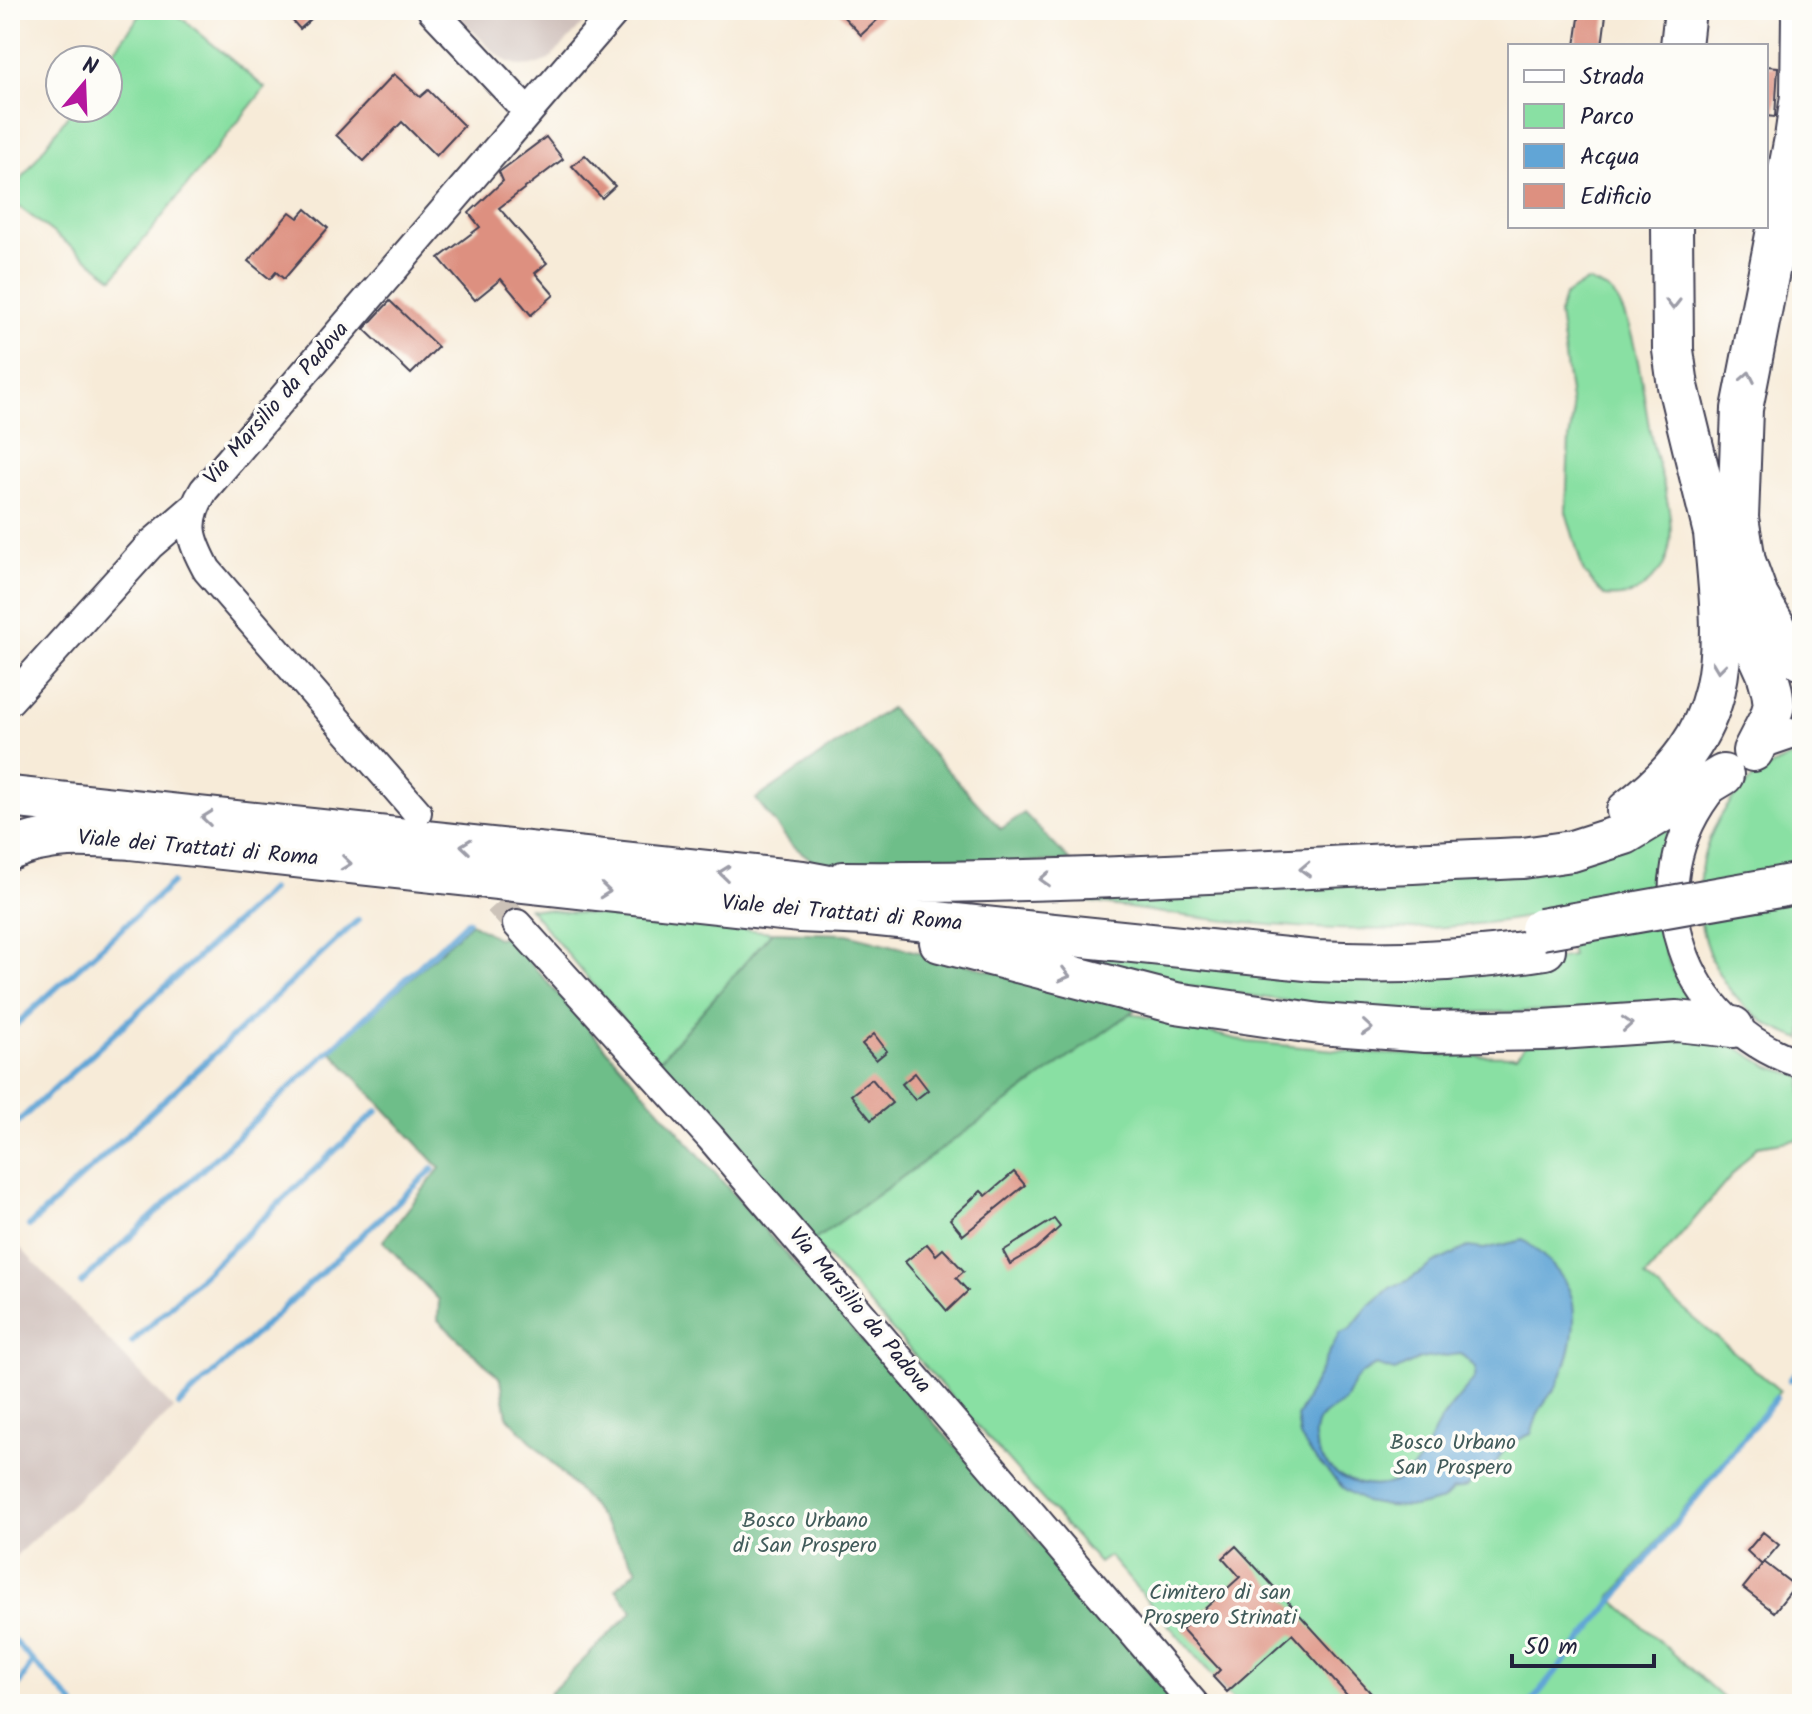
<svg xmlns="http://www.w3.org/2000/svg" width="1812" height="1714" font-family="Kalam,sans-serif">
<rect width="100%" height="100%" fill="#fdfcf7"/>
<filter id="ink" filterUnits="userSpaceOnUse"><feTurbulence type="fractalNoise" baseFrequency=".0125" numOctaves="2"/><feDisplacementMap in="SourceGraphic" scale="16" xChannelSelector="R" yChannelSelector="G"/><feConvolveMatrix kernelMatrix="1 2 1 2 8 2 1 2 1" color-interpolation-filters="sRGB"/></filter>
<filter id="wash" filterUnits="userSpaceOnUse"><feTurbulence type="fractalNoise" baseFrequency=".006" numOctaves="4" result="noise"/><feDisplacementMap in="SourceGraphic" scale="32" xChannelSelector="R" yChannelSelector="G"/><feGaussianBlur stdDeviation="1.8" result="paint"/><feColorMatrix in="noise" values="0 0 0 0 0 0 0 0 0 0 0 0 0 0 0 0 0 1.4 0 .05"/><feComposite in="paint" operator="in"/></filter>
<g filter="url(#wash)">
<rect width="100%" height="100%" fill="#f7ebd8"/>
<path fill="#cfc0bb" d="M452,10H596L549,60L535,65L521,66L506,61L495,53Z
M10,1237L174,1409L10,1561Z"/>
<path fill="#89e0a3" stroke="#56816f" stroke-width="2" d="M144,10H172L265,88L113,278L10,200V195L73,108H108L107,60Z
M1587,281C1601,286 1613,290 1620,305C1640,346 1642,393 1651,437C1659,475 1682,526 1664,564C1662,569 1656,574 1653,578C1638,595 1624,598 1604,596L1584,573L1566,512L1569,440L1573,415L1559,314L1564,296Z
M1802,753V1039C1664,997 1665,796 1802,753Z
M1669,830C1644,886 1658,957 1692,1005L1619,1011L1371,1013L1135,979L1072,955L1549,960L1572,956L1567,934L1554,912C1388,946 1235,925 1070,899L1063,894Z
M529,908L772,932L658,1062Z
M1130,1013L1248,1042L1378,1054L1517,1056L1528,1042L1648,1032L1731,1044L1770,1067L1802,1076V1139L1757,1146L1645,1277L1780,1391L1611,1598L1730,1704H1237L1109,1556L1099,1563L813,1241Z"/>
<path fill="#6ebe89" stroke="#487062" stroke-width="2" d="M890,708L1001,829L1024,813L1070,861L876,867L817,864L791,844L756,799Z
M471,923L497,938L507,936L1181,1704H556L549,1694L633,1611L616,1589L637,1569L589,1502L507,1416L501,1379L438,1320L439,1300L383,1241L440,1168L331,1051Z
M772,932L847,934L1138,1008L813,1241L658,1062Z"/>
<path fill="#61a5d6" stroke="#426488" stroke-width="2" fill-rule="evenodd" d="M1523,1240C1540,1251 1565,1275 1571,1295C1579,1323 1570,1359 1557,1385C1553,1392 1547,1398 1543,1405C1537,1413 1535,1424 1531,1434C1514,1441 1503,1446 1496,1464L1486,1468L1467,1487L1453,1490L1443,1500L1414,1507L1387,1506L1365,1502L1343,1488L1310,1453L1300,1437L1297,1417L1339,1333L1349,1330L1367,1308L1391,1287L1407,1281L1434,1263L1468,1247L1484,1249ZM1461,1354L1476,1368L1475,1377C1465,1392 1451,1405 1441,1420C1429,1438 1426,1458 1409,1473C1372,1506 1302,1469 1317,1424C1322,1411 1336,1410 1345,1401C1345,1400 1350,1390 1350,1390C1357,1376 1363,1372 1376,1365L1395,1371L1419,1359Z"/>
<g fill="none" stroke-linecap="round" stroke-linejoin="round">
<path stroke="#61a5d6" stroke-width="6" d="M10,1030L172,883
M10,1129L271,890
M29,1226L358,920
M81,1283L468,921
M132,1342L377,1111
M1790,1380L1802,1366
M179,1405L433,1169
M10,1637L74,1704
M10,1699L33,1661
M1530,1704L1776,1398"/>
</g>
<g id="blocks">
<path fill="#dd9080" d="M283,10H321L300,29Z
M837,10H888L861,35Z
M1586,10L1601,11V14L1606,15L1602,46H1575L1580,11Z
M1766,66L1778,67L1775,117L1766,116Z
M394,74L420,97L428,90L464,126L436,156L402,122L364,161L336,135Z
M546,137L563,159L499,208L547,263L535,273L554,295L531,315L501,279L475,300L439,258L480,227L469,213L503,181L499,172Z
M585,155L615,186L602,198L572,166Z
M306,209L328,228L284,279L276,272L270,279L248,261L290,212L298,218Z
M390,301L438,347L411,374L364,329Z
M874,1034L887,1051L876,1060L862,1044Z
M915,1073L928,1090L915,1100L902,1084Z
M872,1079L892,1103L871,1120L851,1095Z
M1014,1172L1025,1185L963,1235L950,1219L981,1191L986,1196Z
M1054,1219L1060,1227L1036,1249L1010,1264L1003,1251Z
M927,1244L936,1255L943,1249L964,1271L956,1278L968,1291L947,1311L905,1262Z
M1763,1532L1779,1545L1762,1565L1747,1551Z
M1236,1546L1287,1601L1381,1704H1355L1292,1634L1227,1692L1213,1677L1220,1670L1182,1629L1240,1577L1223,1558Z
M1764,1562L1795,1586L1774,1612L1743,1588Z"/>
</g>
</g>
<g filter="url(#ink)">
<use href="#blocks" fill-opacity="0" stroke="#424053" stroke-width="2"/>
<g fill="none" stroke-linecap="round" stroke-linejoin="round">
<path stroke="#ccc3b9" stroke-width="28" stroke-dasharray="28 14" stroke-linecap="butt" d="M470,871L517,924"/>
<defs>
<path id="minor" d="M432,10L528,112
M10,700L150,545L192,509
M1750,753L1770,741L1802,730
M1714,786C1631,886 1682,1026 1802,1064
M417,812L207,570C190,538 184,522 204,490L616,10
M517,924L710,1137L1194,1704"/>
<path id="highway" d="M1802,15L1801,96L1795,138L1742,409L1738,518L1745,561L1758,597L1786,645L1802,660
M1681,46L1685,10
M1672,226L1673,350L1678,386L1714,533L1739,611L1767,673L1772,691L1774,705L1770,718L1753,751
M10,797L802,881L872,894
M1627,811C1735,729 1726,656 1714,533
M10,850C49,833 88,836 130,839L799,912L869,915L1316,961C1394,965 1468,961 1545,949
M843,882C1070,884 1296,867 1523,858L1572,851L1625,834L1723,775
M940,942L1176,1003L1320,1024L1426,1032L1544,1030L1677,1021L1733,1027"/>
</defs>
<use href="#minor" stroke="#424053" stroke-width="32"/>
<use href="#highway" stroke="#424053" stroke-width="44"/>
<use href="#minor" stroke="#fff" stroke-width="28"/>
<use href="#highway" stroke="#fff" stroke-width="40"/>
<defs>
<path id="highway-bridge" d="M1541,929L1802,883"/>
</defs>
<use href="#highway-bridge" stroke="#424053" stroke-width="44" stroke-linecap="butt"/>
<use href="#highway-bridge" stroke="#fff" stroke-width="40"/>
</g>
<defs><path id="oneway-chevron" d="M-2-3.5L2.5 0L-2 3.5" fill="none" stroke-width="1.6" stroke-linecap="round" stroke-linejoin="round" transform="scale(2)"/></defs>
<g stroke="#9c9ca7">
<use href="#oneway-chevron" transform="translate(1673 304) rotate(90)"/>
<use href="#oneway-chevron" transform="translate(1748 377) rotate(-79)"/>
<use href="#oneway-chevron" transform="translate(1719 667) rotate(97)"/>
<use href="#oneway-chevron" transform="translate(207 818) rotate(-174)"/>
<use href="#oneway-chevron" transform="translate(466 846) rotate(-174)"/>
<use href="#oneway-chevron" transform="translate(346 863) rotate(6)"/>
<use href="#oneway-chevron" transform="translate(1305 869) rotate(178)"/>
<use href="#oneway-chevron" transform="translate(724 873) rotate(-174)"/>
<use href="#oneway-chevron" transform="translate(1045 879) rotate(178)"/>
<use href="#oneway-chevron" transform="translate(605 891) rotate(6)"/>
<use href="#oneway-chevron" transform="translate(1065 975) rotate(14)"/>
<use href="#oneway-chevron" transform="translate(1627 1024) rotate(-4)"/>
<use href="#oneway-chevron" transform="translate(1367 1028) rotate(5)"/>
</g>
</g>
<g text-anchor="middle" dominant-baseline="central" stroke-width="7" stroke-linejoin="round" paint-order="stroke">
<g font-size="22" fill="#22223b" stroke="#fdfcf7">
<text transform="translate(277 404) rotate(-49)">Via Marsilio da Padova</text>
<text transform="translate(198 849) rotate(5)">Viale dei Trattati di Roma</text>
<text transform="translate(842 914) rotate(5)">Viale dei Trattati di Roma</text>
<text transform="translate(859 1311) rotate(50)">Via Marsilio da Padova</text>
</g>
<g font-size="22" fill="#415b5a" stroke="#fdfcf7">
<text x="1453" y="1443">Bosco Urbano<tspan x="1453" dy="25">San Prospero</tspan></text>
<text x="805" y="1521">Bosco Urbano<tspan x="805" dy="25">di San Prospero</tspan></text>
<text x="1220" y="1593">Cimitero di san<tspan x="1220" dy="25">Prospero Strinati</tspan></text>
</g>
</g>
<rect width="1812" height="1714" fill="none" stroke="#fdfcf7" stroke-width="40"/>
<rect x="1508" y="44" width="260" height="184" fill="#fdfcf7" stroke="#a5a5ac" stroke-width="2"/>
<rect x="1524" y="70" width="40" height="12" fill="#ffffff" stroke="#a5a5ac" stroke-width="2"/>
<text x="1580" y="84" font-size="24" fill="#22223b">Strada</text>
<rect x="1524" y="104" width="40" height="24" fill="#89e0a3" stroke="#a5a5ac" stroke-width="2"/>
<text x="1580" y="124" font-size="24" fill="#22223b">Parco</text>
<rect x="1524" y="144" width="40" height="24" fill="#61a5d6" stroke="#a5a5ac" stroke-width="2"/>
<text x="1580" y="164" font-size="24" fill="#22223b">Acqua</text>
<rect x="1524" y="184" width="40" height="24" fill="#dd9080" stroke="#a5a5ac" stroke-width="2"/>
<text x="1580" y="204" font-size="24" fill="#22223b">Edificio</text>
<g transform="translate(84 84) rotate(19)"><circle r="38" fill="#fdfcf7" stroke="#a5a5ac" stroke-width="2"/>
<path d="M0-6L14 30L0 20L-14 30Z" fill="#b5179e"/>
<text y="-12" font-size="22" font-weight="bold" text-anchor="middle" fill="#22223b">N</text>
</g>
<path d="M1512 1654v12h142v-12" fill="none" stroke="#22223b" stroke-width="4"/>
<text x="1524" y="1654" font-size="24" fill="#22223b" stroke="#fdfcf7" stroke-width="6" paint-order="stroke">50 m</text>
</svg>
